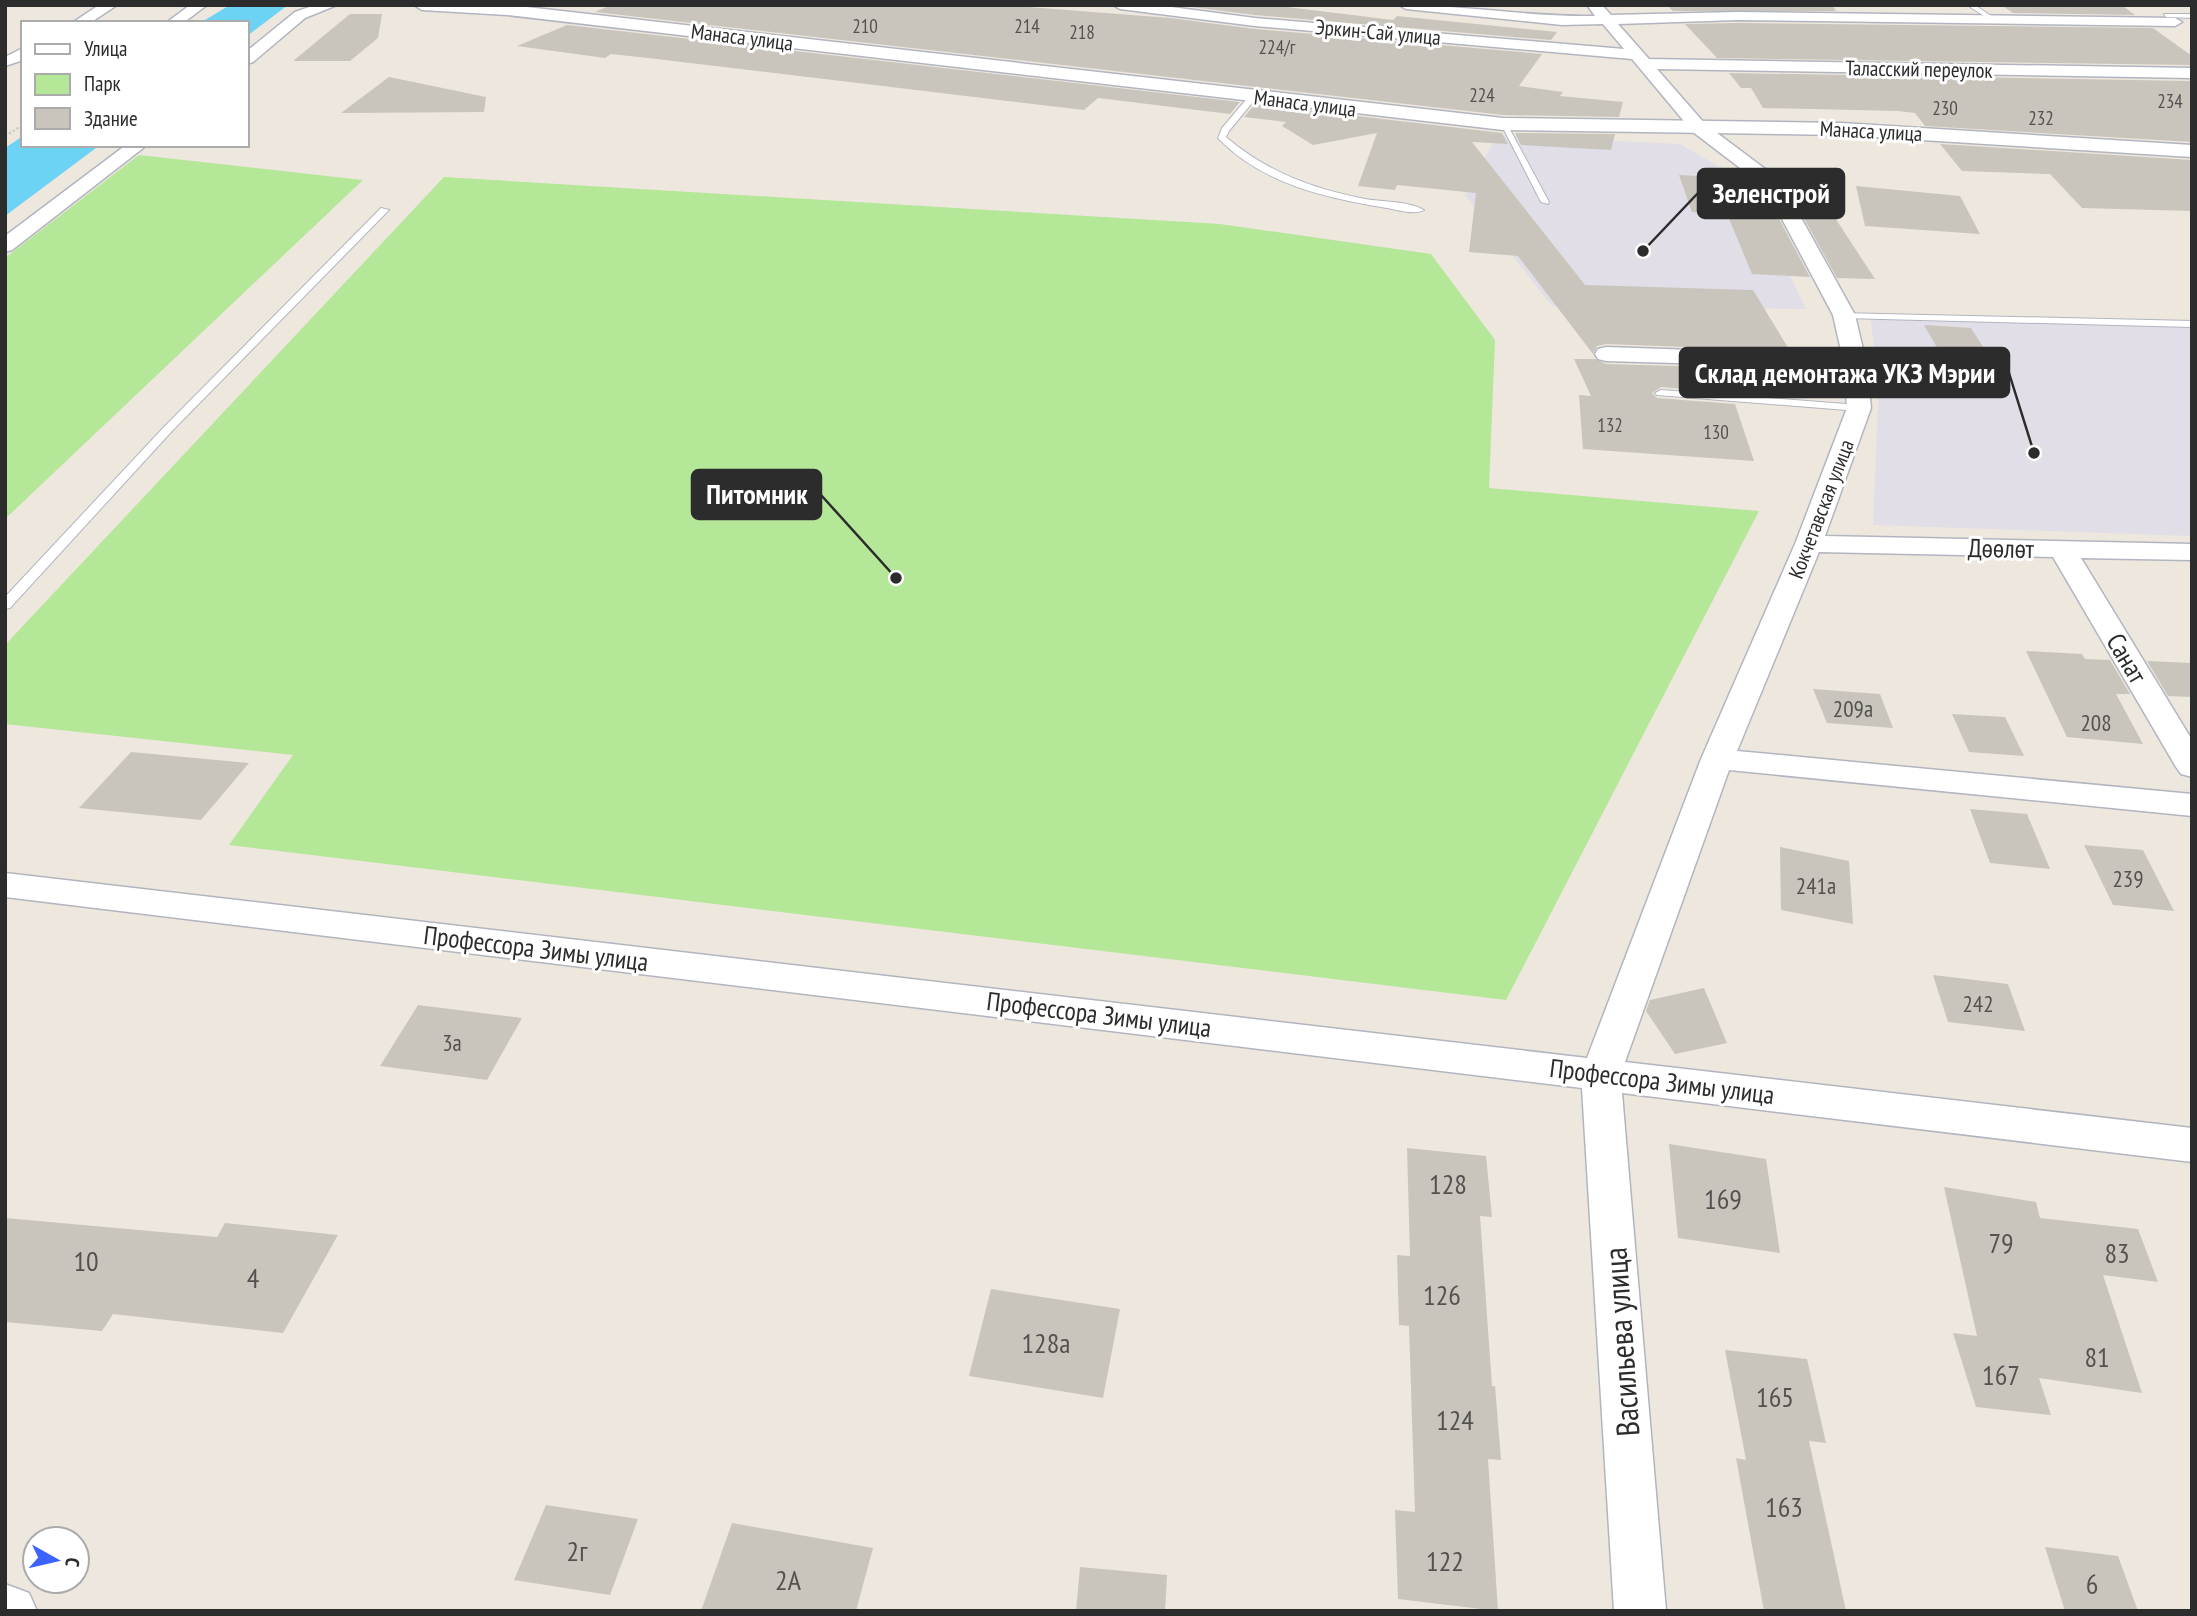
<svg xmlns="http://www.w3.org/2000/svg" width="2197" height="1616" font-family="'PT Sans Narrow',sans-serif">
<rect width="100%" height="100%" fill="#eee7de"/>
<path fill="#e1dee7" d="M1497,135L1680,144L1744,181L1806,309L1552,306L1465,195Z
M1870,316L2192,325V536L1873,525L1879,381Z"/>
<path fill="#b5e798" d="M139,155L363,180L5,519V258Z
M444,177L1220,224L1431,254L1495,340L1489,488L1759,511L1506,1000L229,845L293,755L5,724V645Z"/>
<path fill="#6dd3f4" d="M230,5H288L247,36V23H200Z
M23,136V145H100L5,216V148Z"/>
<path fill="#c9c5bc" d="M611,5H1002L1170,18L1255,29L1542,54L1519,86L1563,92L1560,96L1623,102L1619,117L1503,115L595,12Z
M1271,5L1393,20L1397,16L1557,32L1551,40L1255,15L1184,6Z
M1695,5H1832L1836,11H1673L1668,6Z
M2003,6H2123L2135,15L2013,13Z
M350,14H382L378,38L350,61H293Z
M1737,23L2153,28L2192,56V65L1717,58L1685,24Z
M567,25L1240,102L1230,114L1098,98L1084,110L648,58L611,54L605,58L517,46Z
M1729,73L2192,81V142L1925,126L1915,113L1898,111L1763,108L1751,88H1741Z
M389,77L486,97L484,112L341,113Z
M1255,104L1502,133L1508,144L1472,142L1585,285L1753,290L1790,351L1606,344L1597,346L1593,354L1518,256L1469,252L1476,193L1397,185L1395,190L1358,186L1377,133L1313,145L1282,126L1286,122L1244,117Z
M1515,133L1615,134L1611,150L1521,145Z
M1940,144L2192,160V211L2082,208L2050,174L1962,171Z
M1679,175L1739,178L1748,201L1770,202L1810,277L1752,274L1727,214L1692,212Z
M1856,186L1960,196L1980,234L1865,226Z
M1796,204L1828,207L1875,279L1837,278Z
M1924,325L1971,328L2004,380L1954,377Z
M1574,359H1595L1606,364L1777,369L1792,392L1732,393L1661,387L1652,393L1657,398L1735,404L1754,461L1583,449L1579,395L1591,396Z
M2026,651L2082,654L2085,659L2110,660L2130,694H2116L2143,744L2067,737Z
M2147,661L2192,663V697L2168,696Z
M1813,689L1880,694L1893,728L1827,723Z
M1952,714L2005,717L2024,756L1969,752Z
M131,752L249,763L201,820L79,808Z
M1970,809L2027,814L2050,869L1990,863Z
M2084,845L2143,850L2174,911L2113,905Z
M1780,847L1849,861L1853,924L1781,910Z
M1933,975L2008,984L2025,1031L1948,1022Z
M1704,988L1727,1043L1675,1054L1646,1011L1650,1000Z
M418,1005L522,1018L487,1080L380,1066Z
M1669,1144L1766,1159L1780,1253L1678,1238Z
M1407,1148L1486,1156L1492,1217L1480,1216L1492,1386H1495L1501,1460L1488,1459L1498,1611L1398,1599L1395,1510L1415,1512L1409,1326L1399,1325L1397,1255L1410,1256Z
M1944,1187L2036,1202L2040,1218L2138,1229L2158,1282L2103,1275L2142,1393L2039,1378L2051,1415L1976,1407L1953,1333L1977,1336Z
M5,1218L217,1237L225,1223L338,1235L283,1333L113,1314L102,1331L5,1322Z
M991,1289L1120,1309L1103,1398L969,1376Z
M1725,1350L1807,1359L1826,1443L1809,1441L1846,1611H1764L1736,1458L1746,1460Z
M546,1505L638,1519L610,1595L514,1580Z
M732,1523L873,1548L856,1611H701Z
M2045,1547L2118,1556L2138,1611H2065Z
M1080,1567L1167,1575L1165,1611H1076Z"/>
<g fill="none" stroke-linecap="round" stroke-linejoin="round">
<defs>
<path id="service" d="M1967,5H1975L1997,20L1992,21Z
M2164,14H2192V18L2166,17Z
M1250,95L1257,97L1229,131L1226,137C1267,172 1313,189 1365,199C1382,202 1409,201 1424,210C1415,215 1397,210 1387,208C1326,198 1262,184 1218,138L1222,128Z
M1500,122L1507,124L1549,202L1548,204L1541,202Z
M381,208L389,210L172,431L10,608L5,609V597L164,427Z
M1840,313L2192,321V327L1844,318L1840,317Z
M1661,390L1859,405L1865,408L1859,411L1657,395L1655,393Z"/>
<path id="minor" d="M99,5H117L90,23H72Z
M190,5H207L183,23H166Z
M315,5H337L305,18L253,62L247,64V51L295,12Z
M1113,5H1156L1255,18L1624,49L1603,24L1562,25L1406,9L1399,5C1465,5 1530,17 1595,16L1587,5H1602L1611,15L1737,12L2175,18L2182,22L2175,26L1737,20L1618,24L1649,59L2192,68V78L1657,69L1705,124L1780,180L1855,315L1866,362L1871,408L1825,536L2192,544V560L2081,558L2192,740V777L2181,774L2176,767L2053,557L1819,552L1737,751L2192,794V816L1729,770L1625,1062L2192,1128V1162L1622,1093L1666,1611H1614L1582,1088L5,897V873L1587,1058L1701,759L1795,544L1847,408L1844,368L1606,361L1598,359L1595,354L1598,349L1606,347L1842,355L1833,315L1765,187L1693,132L1632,59L1255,26L1120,9Z
M23,48V60L5,66V57Z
M126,145H147L12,250L5,252V236Z
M5,1584L29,1593L37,1611H5Z"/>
<path id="tertiary" d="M414,5H509L1503,118L1841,123L2192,145V157L1841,135L1503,130L507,15L422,10Z"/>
</defs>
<use href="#service" stroke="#b2b5c0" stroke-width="2"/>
<use href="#minor" stroke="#b2b5c0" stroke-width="3"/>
<use href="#tertiary" stroke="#b2b5c0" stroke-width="3"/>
<path stroke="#c8c8c8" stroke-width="2" stroke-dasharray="2.5 2" stroke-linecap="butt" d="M5,136L23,125"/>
<use href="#service" fill="#fff" fill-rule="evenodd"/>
<use href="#minor" fill="#fff" fill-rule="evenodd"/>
<use href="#tertiary" fill="#fff" fill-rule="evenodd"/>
</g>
<g text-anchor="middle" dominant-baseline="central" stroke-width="6" stroke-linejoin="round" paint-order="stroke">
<g font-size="19" fill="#535250">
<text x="865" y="26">210</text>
<text x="1027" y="26">214</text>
<text x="1082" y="32">218</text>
<text x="1277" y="47">224/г</text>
<text x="1482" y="95">224</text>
<text x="2170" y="101">234</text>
<text x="1945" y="108">230</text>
<text x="2041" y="118">232</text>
<text x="1610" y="425">132</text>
<text x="1716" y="432">130</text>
</g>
<g font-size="21" fill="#2c2c2c" stroke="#fff">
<text transform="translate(1378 32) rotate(5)">Эркин-Сай улица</text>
<text transform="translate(742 37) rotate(7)">Манаса улица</text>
<text transform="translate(1919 69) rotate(1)">Таласский переулок</text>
<text transform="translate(1305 103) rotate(7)">Манаса улица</text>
<text transform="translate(1871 131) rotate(3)">Манаса улица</text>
<text transform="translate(1821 509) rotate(-69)">Кокчетавская улица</text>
</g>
<g font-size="23" fill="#535250">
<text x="1853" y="708">209а</text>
<text x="2096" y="722">208</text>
<text x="2128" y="878">239</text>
<text x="1816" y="885">241а</text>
<text x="1978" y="1003">242</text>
<text x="452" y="1042">3а</text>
</g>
<g font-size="26" fill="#2c2c2c" stroke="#fff">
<text transform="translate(2001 548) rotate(1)">Дөөлөт</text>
<text transform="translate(2127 658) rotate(59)">Санат</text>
<text transform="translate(536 948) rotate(7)">Профессора Зимы улица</text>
<text transform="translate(1099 1014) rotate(7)">Профессора Зимы улица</text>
<text transform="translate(1662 1081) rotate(7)">Профессора Зимы улица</text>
</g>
<g font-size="28" fill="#535250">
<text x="1448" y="1183">128</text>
<text x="1723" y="1198">169</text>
<text x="2001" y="1242">79</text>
<text x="2117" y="1252">83</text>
<text x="86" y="1260">10</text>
<text x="253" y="1277">4</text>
<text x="1442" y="1294">126</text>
<text x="1046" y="1342">128а</text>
<text x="2097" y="1356">81</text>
<text x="2001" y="1374">167</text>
<text x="1775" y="1396">165</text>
<text x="1455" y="1419">124</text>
<text x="1784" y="1506">163</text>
<text x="577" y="1550">2г</text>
<text x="1445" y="1560">122</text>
<text x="788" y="1579">2А</text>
<text x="2092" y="1583">6</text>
</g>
<g font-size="32" fill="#2c2c2c" stroke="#fff">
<text transform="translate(1621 1342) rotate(-94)">Васильева улица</text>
</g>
</g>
<path fill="none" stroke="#2c2c2c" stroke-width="2.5" d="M1643 251L1698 193M2034 453L2009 373M896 578L821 495"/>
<g fill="#2c2c2c" stroke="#fff" stroke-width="2.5">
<circle cx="1643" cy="251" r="7"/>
<circle cx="2034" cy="453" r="7"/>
<circle cx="896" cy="578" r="7"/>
</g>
<g fill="#2c2c2c" stroke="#2c2c2c" stroke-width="2.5">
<rect x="1698" y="169" width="146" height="49" rx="7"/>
<rect x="1680" y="348" width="329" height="49" rx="7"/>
<rect x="692" y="470" width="129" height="49" rx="7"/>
</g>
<g font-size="28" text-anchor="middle" font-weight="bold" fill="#fff">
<text x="1771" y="203">Зеленстрой</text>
<text x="1845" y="383">Склад демонтажа УКЗ Мэрии</text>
<text x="757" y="504">Питомник</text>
</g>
<rect width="2197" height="1616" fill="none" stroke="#2c2c2c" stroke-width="14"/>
<rect x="21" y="21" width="228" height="126" fill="#ffffff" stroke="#ababab" stroke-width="2"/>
<rect x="35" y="44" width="35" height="10" fill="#ffffff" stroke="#ababab" stroke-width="2"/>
<text x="84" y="56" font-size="21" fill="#2c2c2c">Улица</text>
<rect x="35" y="74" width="35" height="21" fill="#b5e798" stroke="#ababab" stroke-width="2"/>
<text x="84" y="91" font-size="21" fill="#2c2c2c">Парк</text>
<rect x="35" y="108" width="35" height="21" fill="#c9c5bc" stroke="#ababab" stroke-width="2"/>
<text x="84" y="126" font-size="21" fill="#2c2c2c">Здание</text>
<g transform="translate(56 1560) rotate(98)"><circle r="33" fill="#ffffff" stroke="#ababab" stroke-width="2"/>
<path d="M0-5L12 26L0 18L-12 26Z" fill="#3a63ff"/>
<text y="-10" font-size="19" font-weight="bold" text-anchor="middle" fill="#2c2c2c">С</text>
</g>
</svg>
